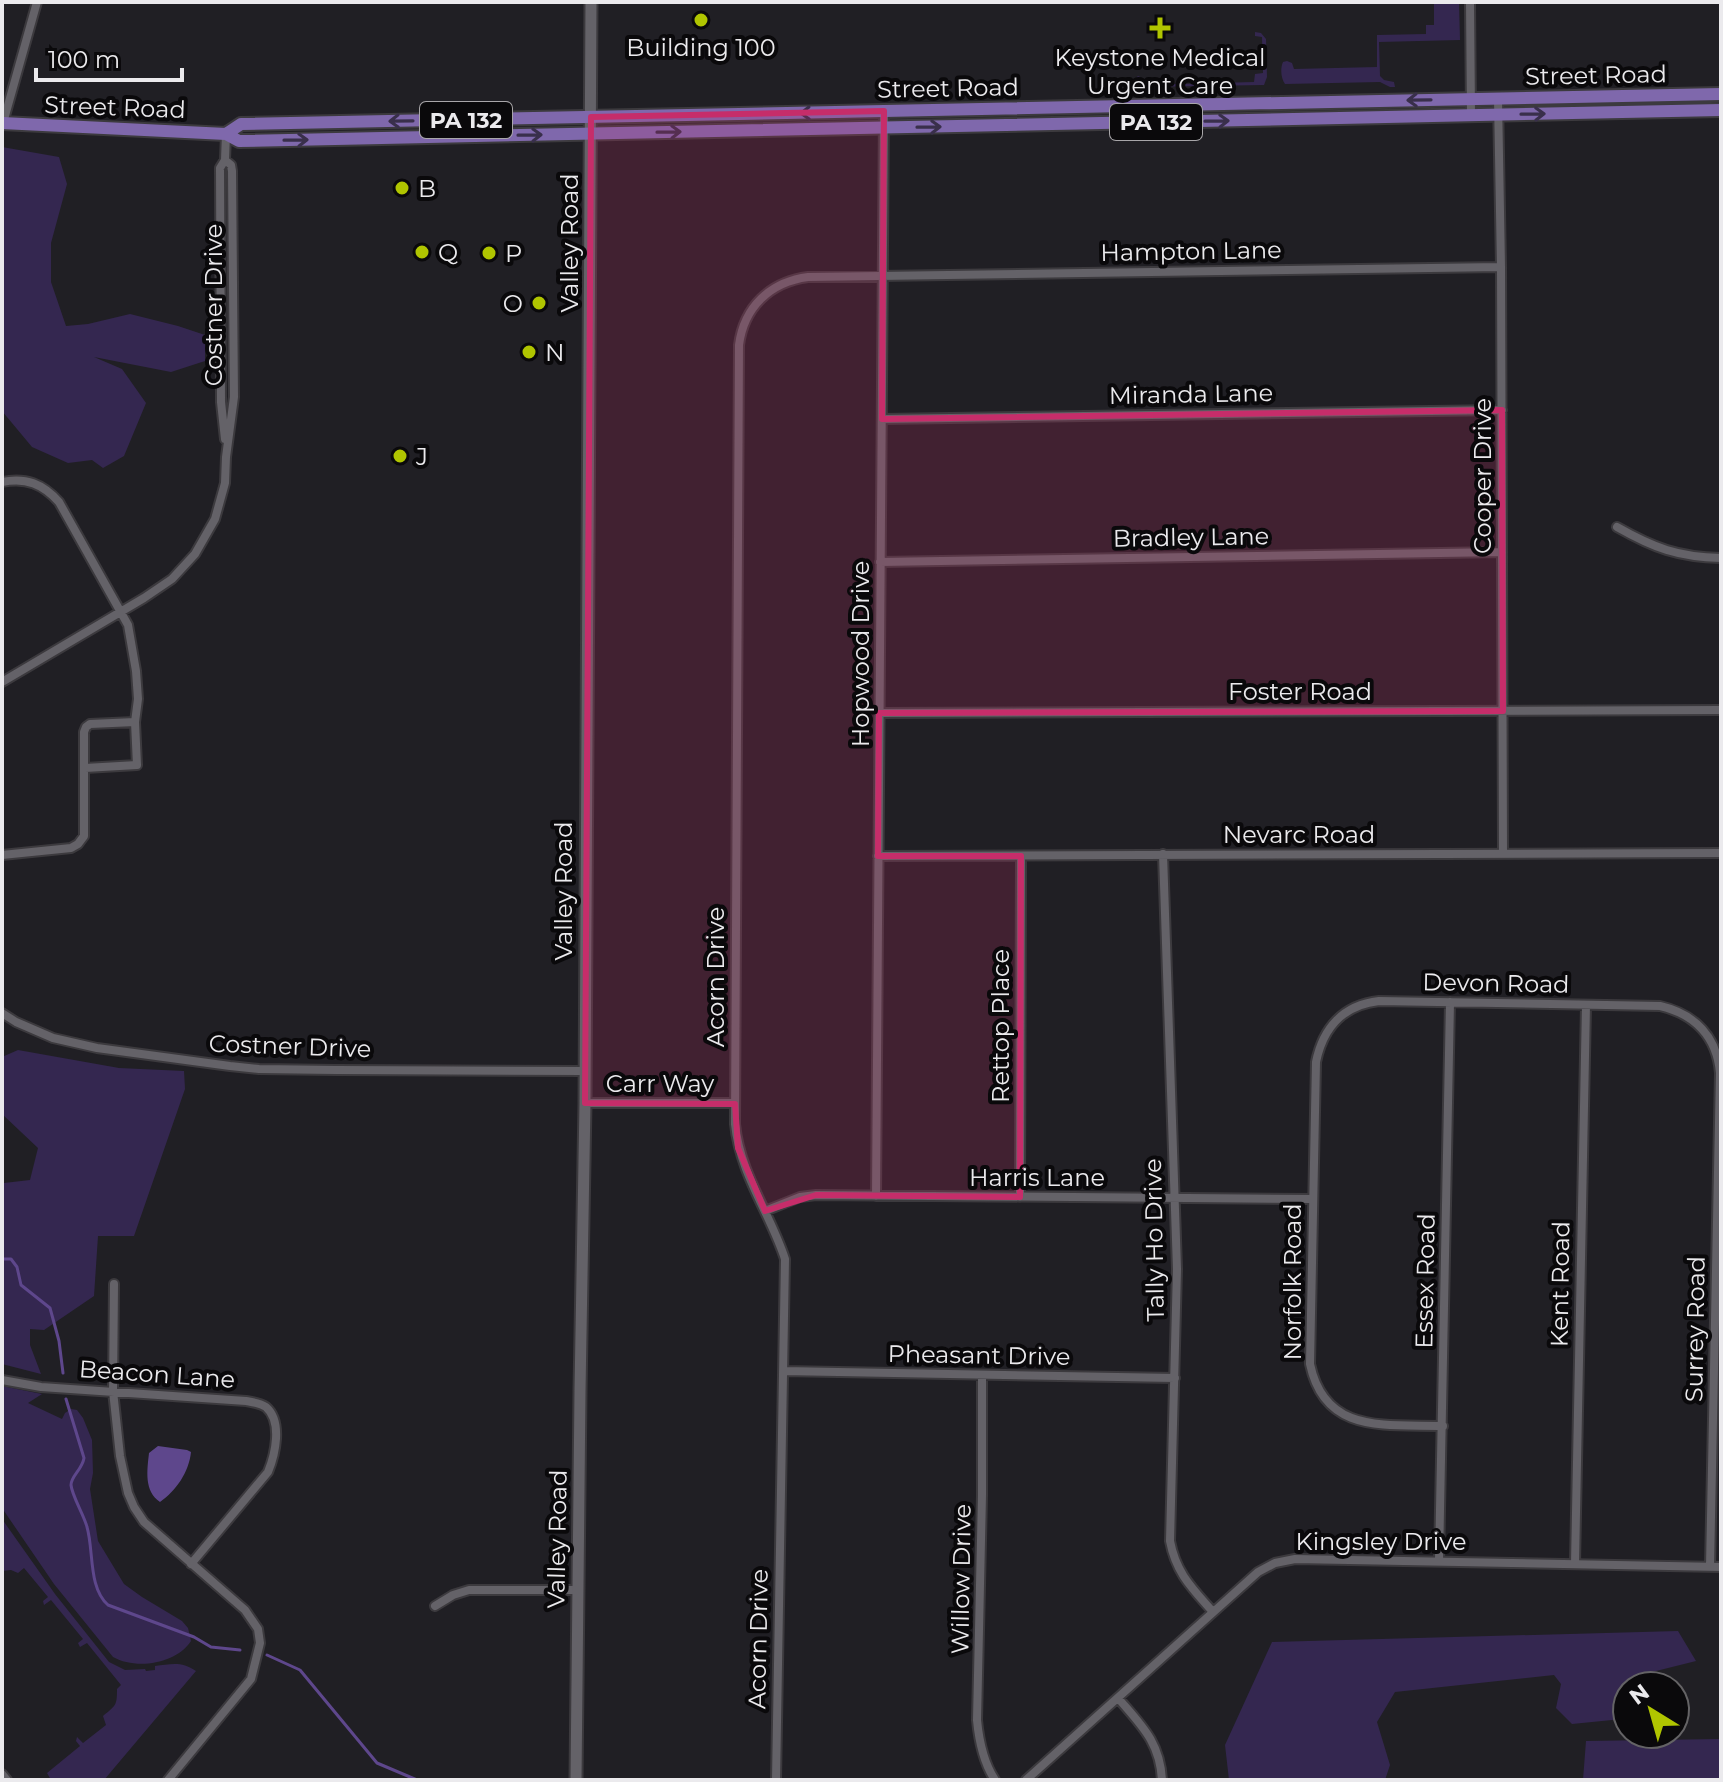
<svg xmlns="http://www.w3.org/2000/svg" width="1723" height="1782" font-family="Montserrat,sans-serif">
<rect width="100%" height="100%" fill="#201f24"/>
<path fill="#342750" d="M1434,2H1459L1460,40L1379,42L1380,76L1384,80L1394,82L1395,87H1390L1380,82L1285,84C1281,78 1280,69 1283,62L1287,61L1292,63L1294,69L1377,67V35L1426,34V25H1434Z
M1255,32L1261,33L1266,39L1267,77L1264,85L1140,87L1136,78L1138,76L1140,77L1141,85L1254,82L1255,74L1263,73L1262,37L1255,36Z
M2,147L59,157L67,184L51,243V282L66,326L88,324L130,314L178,326L205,335V361L171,372L94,357L122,369L146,403L124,456L103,468L92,460L68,463L32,447L2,411Z
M18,1050L119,1068L184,1071L185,1089L134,1236H98L94,1296L44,1330L30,1329V1345L41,1374L2,1364V1181L4,1183L30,1180L38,1148L2,1114V1057Z
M2,1386L42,1394L28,1403L62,1419L65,1413L71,1409L77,1410L83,1418L92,1440L93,1473L90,1489L98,1541L124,1584L142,1597L182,1621L188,1628L191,1641C176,1664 136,1670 113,1657L54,1584L2,1508Z
M2,1519L55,1594L109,1662L125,1670L145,1669L146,1671L155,1670V1666C171,1664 182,1661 196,1671L104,1780H51L47,1773L80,1746L76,1741L77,1737L83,1743L106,1725L103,1716C116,1705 117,1706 117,1689L121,1685L87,1643L80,1647L78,1643L83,1639L51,1600L44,1605L43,1601L48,1597L24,1568L18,1573L11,1570L2,1571Z
M1678,1631L1696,1661L1632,1677L1620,1690L1627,1699L1622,1719L1572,1724L1556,1708L1561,1684L1554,1675L1395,1692L1377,1722L1390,1765L1385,1780H1229L1225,1745L1272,1642Z
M1721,1739V1780H1583L1586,1741Z"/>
<path fill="#5e478c" d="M158,1446L187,1450L191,1452C189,1472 176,1491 160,1502C144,1491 147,1471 149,1453Z"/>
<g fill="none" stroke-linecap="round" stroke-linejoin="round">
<path stroke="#5e478c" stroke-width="3" d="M2,1259H11L17,1267L21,1285L50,1308L59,1341L63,1373
M66,1399L84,1458C82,1470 71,1476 71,1485C72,1496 84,1515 87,1527C94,1551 88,1587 108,1605L194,1637L211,1647L240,1650
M267,1655L300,1670L377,1763L417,1780"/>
<defs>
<path id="street" d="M1470,2L1471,115
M1498,99L1501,267L1503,854
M3,123L37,2
M882,419L1502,410
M225,439L221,402L220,168L225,160L226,134
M2,482C26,477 43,484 59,502L128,625L136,671L138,699L135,722L137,765L85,768
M1617,527C1654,548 1678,557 1721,558
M880,562L1502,552
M2,682L144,598L172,579L195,554L215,519L225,483L226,457L234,397L232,171L231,165L225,160
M879,713L1721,710
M1163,854L1177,1269L1170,1541C1176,1573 1192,1588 1213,1612
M2,855L71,848L78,844L84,836V732L86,727L90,724L135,722
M878,856L1721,853
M2,1013L16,1022L53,1038L97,1048L230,1066L259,1069L336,1070L585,1071
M585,1103H735
M876,1196L884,111
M1020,1197L1021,856
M765,1211L800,1197L816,1195L1313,1199
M114,1284L113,1391L120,1456L128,1493L134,1507L144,1522L245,1610L258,1629L260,1643L251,1679L168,1780
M783,1371L1175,1378
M982,1375V1495L977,1720C979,1741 983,1762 995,1780
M2,1380L41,1387L246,1401C252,1402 260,1403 266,1407C283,1422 275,1455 268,1472L191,1564
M1443,1426C1386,1424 1325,1435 1310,1364L1316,1062C1323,1028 1343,1005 1379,1001L1660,1006C1695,1014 1717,1037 1720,1073L1710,1567
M1439,1561L1450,1002
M1575,1564L1586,1005
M435,1606L453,1595L469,1590H578
M1118,1698C1141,1725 1160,1742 1162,1780
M2,1774L7,1780
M776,1780L785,1259C770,1213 740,1174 735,1124L739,345C744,307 770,282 808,277L1501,267
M1026,1780L1258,1572L1275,1563L1295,1559L1721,1567"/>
<path id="secondary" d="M576,1780L580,1391L585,1103L591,2"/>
<path id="primary" d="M2,123L226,134L239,141L1721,110
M226,134L241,124L1721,94"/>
</defs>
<use href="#street" stroke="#3c3a3e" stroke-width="12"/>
<use href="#secondary" stroke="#3c3a3e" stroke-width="15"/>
<use href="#primary" stroke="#3c3a3e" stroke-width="16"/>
<use href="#street" stroke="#646268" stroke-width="8"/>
<use href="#secondary" stroke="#646268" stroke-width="11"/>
<use href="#primary" stroke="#7f68ac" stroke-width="12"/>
</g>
<defs><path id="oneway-shaft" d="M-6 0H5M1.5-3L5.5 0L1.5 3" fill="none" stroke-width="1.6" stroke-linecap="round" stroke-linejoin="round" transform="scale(2)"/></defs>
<g stroke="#392f4b">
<use href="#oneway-shaft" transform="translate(1419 100) rotate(179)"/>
<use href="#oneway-shaft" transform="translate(812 113) rotate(179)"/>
<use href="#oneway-shaft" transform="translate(1533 114) rotate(-1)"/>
<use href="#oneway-shaft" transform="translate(401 121) rotate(179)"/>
<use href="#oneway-shaft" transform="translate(1217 121) rotate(-1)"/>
<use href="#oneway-shaft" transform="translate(929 127) rotate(-1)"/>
<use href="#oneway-shaft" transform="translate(669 132) rotate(-1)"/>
<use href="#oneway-shaft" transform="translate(530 135) rotate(-1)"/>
<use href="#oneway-shaft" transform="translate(296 140) rotate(-1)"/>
</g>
<path fill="#c62d6a" fill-opacity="0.2" stroke="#c62d6a" stroke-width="6" stroke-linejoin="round" d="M884,111L882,419L1502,410L1503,711L879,713L878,856H1021L1020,1197L816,1195L765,1211L738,1148L735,1104L585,1103L591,117Z"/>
<g fill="#b0c500" stroke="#0a090b" stroke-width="3">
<circle cx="701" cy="20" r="8"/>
<path d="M1156 16h8v8h8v8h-8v8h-8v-8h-8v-8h8z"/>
<circle cx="402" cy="188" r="8"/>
<circle cx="422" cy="252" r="8"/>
<circle cx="489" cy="253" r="8"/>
<circle cx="539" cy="303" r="8"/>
<circle cx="529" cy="352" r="8"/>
<circle cx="400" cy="456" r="8"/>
</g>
<g text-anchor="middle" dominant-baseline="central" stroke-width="8" stroke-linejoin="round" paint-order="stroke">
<g fill="#0a090b" stroke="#a8a6a9" stroke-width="2">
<rect x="420" y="102" width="92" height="36" rx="6"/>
<rect x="1110" y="104" width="92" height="36" rx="6"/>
</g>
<g font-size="22" font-weight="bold" fill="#ebeaed">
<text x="466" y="120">PA 132</text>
<text x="1156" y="122">PA 132</text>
</g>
<g font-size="24" fill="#ebeaed" stroke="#0a090b" text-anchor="start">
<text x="701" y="47" text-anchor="middle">Building 100</text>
<text x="1160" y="57" text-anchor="middle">Keystone Medical<tspan x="1160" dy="28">Urgent Care</tspan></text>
<text x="418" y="188">B</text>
<text x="438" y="252">Q</text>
<text x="505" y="253">P</text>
<text x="523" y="303" text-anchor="end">O</text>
<text x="545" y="352">N</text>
<text x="416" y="456">J</text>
</g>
<g font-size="24" fill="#ebeaed" stroke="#0a090b">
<text transform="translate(1596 75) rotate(-1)">Street Road</text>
<text transform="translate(948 88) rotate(-1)">Street Road</text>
<text transform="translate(115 107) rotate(2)">Street Road</text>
<text transform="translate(569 243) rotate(-90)">Valley Road</text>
<text transform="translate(1191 251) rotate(-1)">Hampton Lane</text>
<text transform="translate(213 305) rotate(-90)">Costner Drive</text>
<text transform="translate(1191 394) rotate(-1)">Miranda Lane</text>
<text transform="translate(1482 476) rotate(-90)">Cooper Drive</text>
<text transform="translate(1191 537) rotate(-1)">Bradley Lane</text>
<text transform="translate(860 654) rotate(-90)">Hopwood Drive</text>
<text x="1300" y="691">Foster Road</text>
<text x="1299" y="834">Nevarc Road</text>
<text transform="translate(563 891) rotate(-90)">Valley Road</text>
<text transform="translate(715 977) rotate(-90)">Acorn Drive</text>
<text transform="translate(1496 983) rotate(1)">Devon Road</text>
<text transform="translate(1000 1026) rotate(-90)">Rettop Place</text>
<text transform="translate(290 1046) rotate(2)">Costner Drive</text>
<text x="660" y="1083">Carr Way</text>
<text x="1037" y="1177">Harris Lane</text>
<text transform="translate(1154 1240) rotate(-91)">Tally Ho Drive</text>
<text transform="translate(1425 1281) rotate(-89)">Essex Road</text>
<text transform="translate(1292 1282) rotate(-90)">Norfolk Road</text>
<text transform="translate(1560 1284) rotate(-89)">Kent Road</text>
<text transform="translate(1695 1329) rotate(-89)">Surrey Road</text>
<text transform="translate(979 1355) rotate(1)">Pheasant Drive</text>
<text transform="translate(157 1374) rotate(4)">Beacon Lane</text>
<text transform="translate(557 1539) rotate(-89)">Valley Road</text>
<text x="1381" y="1541">Kingsley Drive</text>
<text transform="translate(961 1579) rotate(-89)">Willow Drive</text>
<text transform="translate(758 1639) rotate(-89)">Acorn Drive</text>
</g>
</g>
<rect width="1723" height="1782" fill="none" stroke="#ebeaed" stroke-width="8"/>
<g transform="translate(1651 1710) rotate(323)"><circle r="38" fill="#0a090b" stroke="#646365" stroke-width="2"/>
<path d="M0-6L14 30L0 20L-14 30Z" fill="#b0c500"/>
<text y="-12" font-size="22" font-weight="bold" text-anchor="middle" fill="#ebeaed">N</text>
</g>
<path d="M36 68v12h146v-12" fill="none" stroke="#ebeaed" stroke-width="4"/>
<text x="48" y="68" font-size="24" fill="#ebeaed" stroke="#0a090b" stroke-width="6" paint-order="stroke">100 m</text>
</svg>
